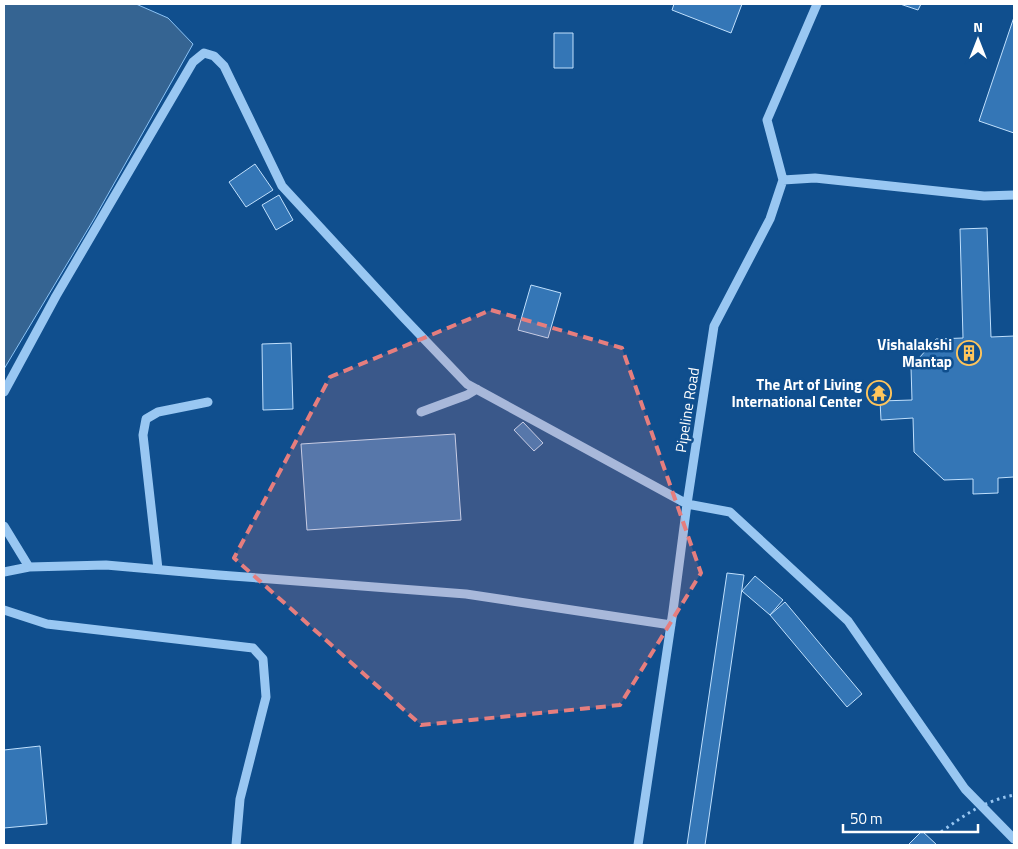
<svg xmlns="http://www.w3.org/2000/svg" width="1018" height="849" font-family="'Titillium Web',sans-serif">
<rect width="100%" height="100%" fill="#104f8e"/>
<path fill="#356492" stroke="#8bc3f6" d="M4,4H136L168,18L193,44L94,219L4,369Z"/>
<path fill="#3476b6" stroke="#c0e0fd" d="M674,4H742L731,33L672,10Z
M900,4H921L918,10Z
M1014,17V133L979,121Z
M554,33H573V68H554Z
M255,164L273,190L246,207L229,182Z
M279,195L293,220L276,230L262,205Z
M987,228L991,337L1014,336V477L998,478V493L973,494V479L944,480L914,452L913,418L881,420L880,401L912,400L911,367L936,339L963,338L960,229Z
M531,285L561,293L548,338L518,330Z
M291,343L293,409L263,410L262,344Z
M523,422L543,443L534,451L514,430Z
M455,434L461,520L307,530L301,444Z
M727,573L744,575L705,845H687Z
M755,576L783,600L770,615L742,591Z
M785,602L862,694L847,707L770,615Z
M40,746L47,824L4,828V750Z
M922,831L937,845H908Z"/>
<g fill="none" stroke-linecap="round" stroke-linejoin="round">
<path stroke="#99c7f2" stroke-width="9" d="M783,180L815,178L984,196L1014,195
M4,392L56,296L193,62L204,53L214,56L224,66L282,186L402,316L467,384L687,504L730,512L848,621L965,789L1014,839
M421,412L467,395L477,389
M4,526L29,567
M158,569L143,435L146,419L158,412L208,402
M4,572L29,567L106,565L219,575L466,594L671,625
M4,610L47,624L253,648L263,659L266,697L240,799L236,845
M638,845L673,611L687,504L714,326L770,219L783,180L767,120L817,4"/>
<path stroke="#99c7f2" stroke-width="3" stroke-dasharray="2.5 4" stroke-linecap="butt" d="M941,832C966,814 984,801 1014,795"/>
</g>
<path fill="#e67e7e" fill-opacity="0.2" stroke="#e67e7e" stroke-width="4" stroke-dasharray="10 6" stroke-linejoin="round" d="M491,310L622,348L701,573L620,705L421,725L234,558L330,377Z"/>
<defs>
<symbol id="building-ring" viewBox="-11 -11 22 22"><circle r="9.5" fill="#104f8e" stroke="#ffc55b" stroke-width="1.5"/><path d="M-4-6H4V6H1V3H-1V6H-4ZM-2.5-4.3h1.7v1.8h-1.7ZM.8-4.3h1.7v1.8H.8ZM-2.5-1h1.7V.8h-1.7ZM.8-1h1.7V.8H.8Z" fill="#ffc55b"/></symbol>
<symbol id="temple-ring" viewBox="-11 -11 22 22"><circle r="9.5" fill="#104f8e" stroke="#ffc55b" stroke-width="1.5"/><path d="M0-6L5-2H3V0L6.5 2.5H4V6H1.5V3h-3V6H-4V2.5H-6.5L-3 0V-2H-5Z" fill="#ffc55b"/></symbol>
</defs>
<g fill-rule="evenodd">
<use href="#building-ring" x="955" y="339" width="28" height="28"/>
<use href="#temple-ring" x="865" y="379" width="28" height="28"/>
</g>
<g text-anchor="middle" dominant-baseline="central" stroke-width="5" stroke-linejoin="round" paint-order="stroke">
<g font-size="15" font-weight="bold" fill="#fff" stroke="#104f8e" text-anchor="end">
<text x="952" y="344">Vishalakshi<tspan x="952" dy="17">Mantap</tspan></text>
<text x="862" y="384">The Art of Living<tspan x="862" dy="17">International Center</tspan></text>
</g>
<g font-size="15" fill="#fff" stroke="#104f8e">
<text transform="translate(687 410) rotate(-81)">Pipeline Road</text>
</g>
</g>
<rect width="1018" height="849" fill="none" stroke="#ffffff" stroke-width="10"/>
<g transform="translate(978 40)" stroke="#104f8e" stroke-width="4" paint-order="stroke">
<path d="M0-4L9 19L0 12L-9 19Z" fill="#ffffff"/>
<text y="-8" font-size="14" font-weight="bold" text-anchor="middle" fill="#ffffff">N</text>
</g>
<path d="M843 824v8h135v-8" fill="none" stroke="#ffffff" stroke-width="2.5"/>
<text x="850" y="824" font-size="15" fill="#ffffff" stroke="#104f8e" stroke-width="4" paint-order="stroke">50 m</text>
</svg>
